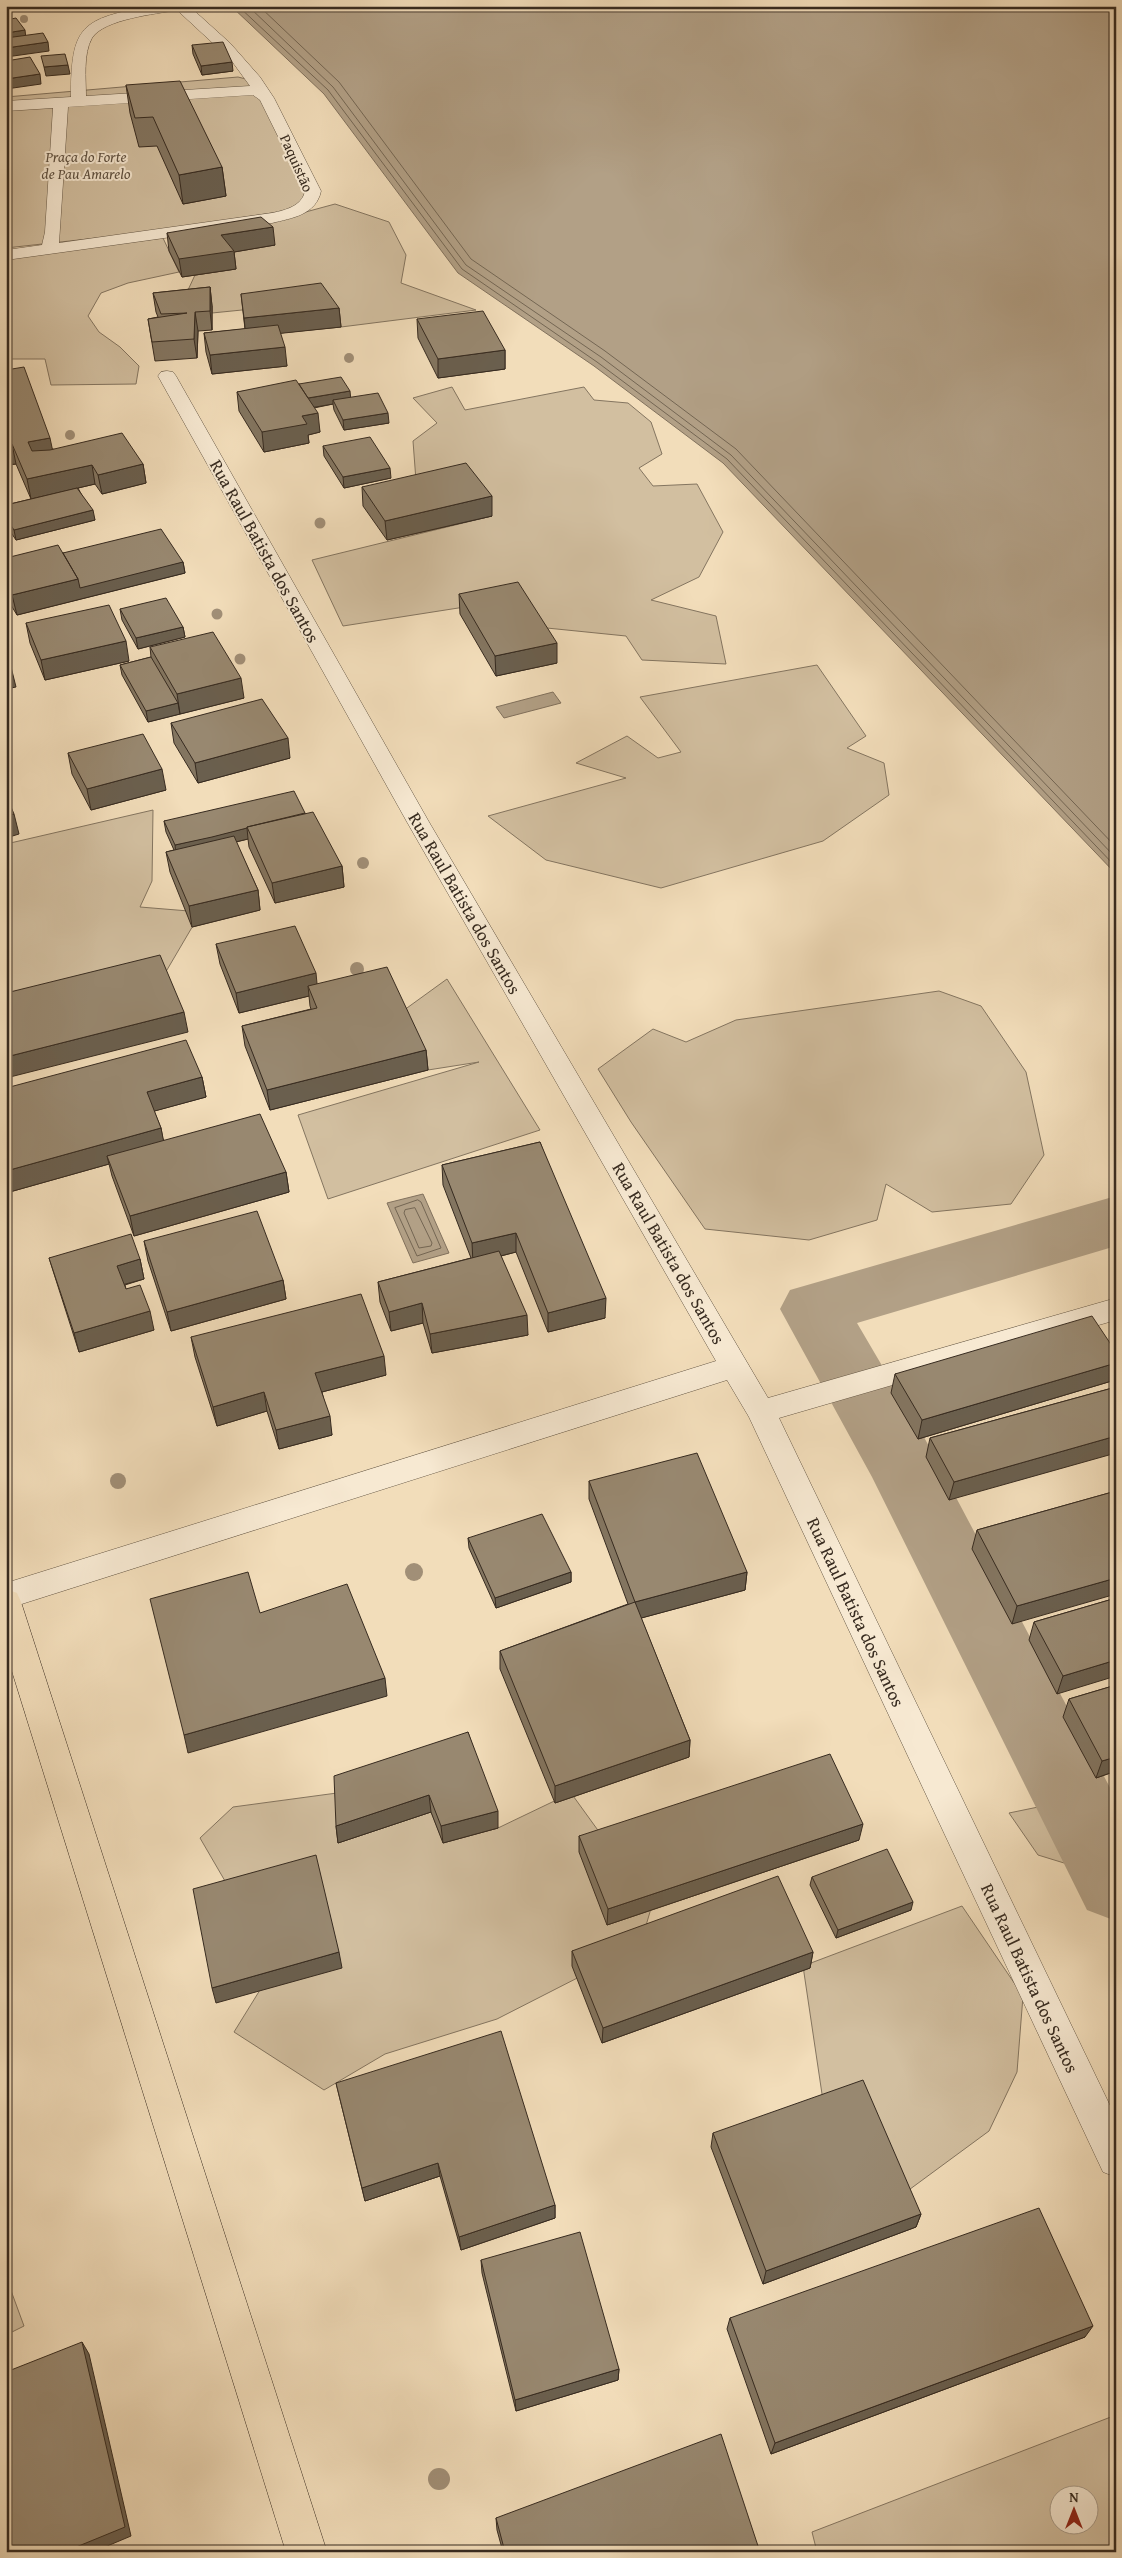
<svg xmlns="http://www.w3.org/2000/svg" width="1122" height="2558" font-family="'Gentium Book Plus',serif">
<rect width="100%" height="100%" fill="#f2ddba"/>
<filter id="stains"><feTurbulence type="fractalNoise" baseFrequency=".004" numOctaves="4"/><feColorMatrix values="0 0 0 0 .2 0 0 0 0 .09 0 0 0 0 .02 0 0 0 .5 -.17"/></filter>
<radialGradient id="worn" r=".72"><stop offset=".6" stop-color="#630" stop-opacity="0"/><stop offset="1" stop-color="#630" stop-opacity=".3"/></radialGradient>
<path fill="#d2bfa0" stroke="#847560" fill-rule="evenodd" d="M238,77L254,81L317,196L298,209L142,233L6,248V97Z
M335,204L389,222L406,255L401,283L476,310L341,327L322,302L212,313V306L181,305L195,275L235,269L223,254L254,226Z
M163,238L179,272L128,283L101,293L88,316L99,332L120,347L139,366L136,384L51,385L45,359H9L6,349V258Z
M452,387L465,410L584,387L594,400L628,403L651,422L662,454L639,468L653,486L697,484L723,532L699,577L651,600L716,616L726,664L642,660L626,636L527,626L516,599L343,626L312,560L492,516L417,494L413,441L437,423L413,398Z
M817,665L866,736L847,748L884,763L889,795L823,841L661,888L546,860L488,816L626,778L576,763L627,736L658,758L681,752L640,697Z
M153,810L152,881L140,907L201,912L164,975L6,1014V844Z
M447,979L540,1130L328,1199L298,1115L479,1062L428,1070L400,1013Z
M939,991L981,1006L1026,1072L1044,1155L1011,1204L932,1212L886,1184L877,1220L809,1240L705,1229L631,1122L598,1069L653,1029L686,1042L736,1020Z
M1116,1791V1879L1038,1855L1009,1813Z
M337,1793L431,1812L443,1842L498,1828L571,1793L652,1905L640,1946L497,2019L385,2054L324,2090L234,2032L281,1956L225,1881L200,1838L233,1807Z
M962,1906L1023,1996L1017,2072L989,2131L902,2195L822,2094L803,1966Z
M6,2277L24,2326L6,2335Z
M1116,2415V2552H817L812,2532ZM1060,2496H1090V2526H1060Z"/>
<path fill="#b2a086" stroke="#81715d" d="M231,6H1116V874L723,463L594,366L458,273L324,94Z
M553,692L561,703L504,718L496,707Z
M423,1194L449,1253L413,1263L387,1203Z"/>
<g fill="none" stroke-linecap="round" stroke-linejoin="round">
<path stroke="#746653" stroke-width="1" d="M238,6L328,90L462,269L597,362L727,459L1116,867
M248,6L333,87L466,265L601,357L731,455L1116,858
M259,6L339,82L471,259L605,351L736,449L1116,847
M418,1200L421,1202L441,1248L417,1256L395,1208Z
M415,1208L432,1243L431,1246L419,1248L404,1213L405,1210Z"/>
<path fill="#b2a086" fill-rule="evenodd" d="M1116,1196V1246L857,1323L925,1439L1116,1799V1921L1087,1910L872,1477L780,1309L790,1290Z"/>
<defs>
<path id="minor" d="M151,6H189L230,43L260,77L274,98L321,191C316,215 292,218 272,223L6,260V250L42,245L45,232L53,108L6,111V101L71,97C71,25 81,19 151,6ZM177,10L231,60L250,86L86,96C86,79 83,54 92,38C104,19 156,14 177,10ZM253,95L260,100L305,191C302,206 286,210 272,213L59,243L68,107Z
M167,371L173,372L176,376L429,822L768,1398L1116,1298V1320L779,1418L1116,2118V2177L1103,2172L749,1417L727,1380L6,1609V1583L716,1361L407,822L158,376L161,372Z"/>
<path id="major" d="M6,1589L17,1593L21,1602L327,2552H286L6,1652Z"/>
</defs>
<use href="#minor" stroke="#665846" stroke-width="1"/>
<use href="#major" stroke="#372b20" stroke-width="1"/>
<use href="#minor" fill="#f7e9d2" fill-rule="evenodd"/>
<use href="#major" fill="#f2ddba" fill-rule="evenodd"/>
</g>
<g fill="#a18f77">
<circle cx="24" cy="19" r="4"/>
<circle cx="349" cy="358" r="5"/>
<circle cx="70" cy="435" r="5"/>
<circle cx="320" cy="523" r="5.5"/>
<circle cx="217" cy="614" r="5.5"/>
<circle cx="240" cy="659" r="5.5"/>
<circle cx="363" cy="863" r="6"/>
<circle cx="357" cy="969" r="7"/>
<circle cx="118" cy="1481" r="8"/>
<circle cx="414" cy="1572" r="9"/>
<circle cx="439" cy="2479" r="11"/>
</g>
<path fill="#837560" stroke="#372b20" d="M192,45L233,71L202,75L193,54Z
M126,85L222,167L226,196L183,204L157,146L139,147L130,113Z
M167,233L275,245L234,252L236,269L182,277L169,251Z
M210,287L212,306V330L198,331L197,358L155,361L148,319L158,317L156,312L153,293Z
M241,294L339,308L341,327L280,333L287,366L212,374L206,352L204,333L245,329Z
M417,319L505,350V369L438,378L418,338Z
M6,370L52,449L143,464L146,483L102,494L95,484L78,488L95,520L16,540L6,525V505L31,499L16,464L6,465Z
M299,384L350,398L389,423L344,430L334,410L333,404L314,408L320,432L308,435L309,443L264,452L239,411L237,392Z
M323,446L391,478L344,488L324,456Z
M362,487L492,516L387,540L363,506Z
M63,553L183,562L185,573L17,615L6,597V558Z
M459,594L557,663L496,676L460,614Z
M120,609L183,627L185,637L138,649L122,620Z
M26,623L129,661L45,680L30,643Z
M150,647L244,698L148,722L122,675L120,665L151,657Z
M171,723L290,758L198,783L174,743Z
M68,753L166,790L91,810L72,774Z
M305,813L342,866L344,887L275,903L249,847L248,839L236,842L258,890L260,910L192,927L170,872L166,852L174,850L166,832L164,821Z
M216,944L317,984L426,1050L428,1070L270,1110L245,1046L242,1026L311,1009L310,1006L309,996L239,1013L220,964Z
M202,1077L206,1097L154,1111L161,1128L163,1140L286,1172L289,1192L134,1236L112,1176L109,1164L6,1193V1088Z
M540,1142L605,1318L548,1332L516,1252L501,1256L528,1335L432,1353L423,1323L391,1331L380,1302L378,1282L471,1258L443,1185L442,1165Z
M144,1241L283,1280L286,1299L171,1331L148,1261Z
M49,1258L140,1259L144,1279L125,1285L126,1289L154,1330L79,1352L55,1277Z
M191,1337L386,1375L322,1392L332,1435L279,1449L267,1411L217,1426L195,1357Z
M1116,1352L1115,1380L918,1439L891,1393L895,1374Z
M1116,1387L949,1500L926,1457L930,1438Z
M589,1481L747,1572L745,1590L641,1618L690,1740L689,1757L555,1803L500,1669V1651L628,1604L589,1499Z
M1116,1491L1012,1624L972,1549L977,1530Z
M468,1538L571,1572V1582L496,1608L469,1548Z
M1116,1598L1057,1694L1029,1640L1034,1622Z
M1116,1685V1771L1096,1778L1063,1717L1069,1699Z
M468,1732L498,1828L443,1843L431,1812L338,1843L336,1826Z
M579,1836L859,1840L607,1925L579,1852Z
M812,1877L911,1910L836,1938L810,1885Z
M572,1951L813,1952L810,1968L602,2043L572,1966Z
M336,2083L555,2205V2218L461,2250L440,2176L365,2201Z
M713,2133L921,2214L916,2227L763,2284L711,2147Z
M481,2260L619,2369L618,2380L516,2411L482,2273Z
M730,2318L1085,2337L771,2454L727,2329Z
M496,2518L760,2552H503L497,2530Z"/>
<path fill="#6a5f4e" stroke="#372b20" d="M25,30L26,39L6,42V33Z
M48,42L49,51L6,57V48Z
M232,62L233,71L202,75L201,66Z
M68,65L70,74L46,76L44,67Z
M40,74L41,84L6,89V79Z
M222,167L226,196L183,204L179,175Z
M273,227L275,245L234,252L236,269L182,277L179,259L221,235Z
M210,287L212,306V330L210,311Z
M339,308L341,327L246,337L244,318Z
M195,312L198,331L197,358L194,339Z
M285,347L287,366L212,374L210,355Z
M505,350V369L438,378V359Z
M350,391L351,401L333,400V404L304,409L303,399Z
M318,413L320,432L308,435L309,443L264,452L262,432L302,416Z
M388,413L389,423L344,430L343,420Z
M50,438L54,457L32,461L28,442Z
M12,444L16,464L6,465V445Z
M143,464L146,483L102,494L98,475Z
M92,465L95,484L31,499L27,479Z
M390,468L391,478L344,488L343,477Z
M492,496V516L387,540L385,521Z
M93,510L95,520L16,540L14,530Z
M183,562L185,573L17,615L12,595L78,579Z
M183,627L185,637L138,649L136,638Z
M126,641L129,661L45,680L41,660Z
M557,643V663L496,676L495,656Z
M11,667L16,687L6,689V668Z
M241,678L244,698L180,714L177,694Z
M178,703L180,714L148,722L146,711Z
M288,738L290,758L198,783L195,763Z
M162,769L166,790L91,810L87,789Z
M14,814L19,834L6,838V816Z
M247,828L248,839L176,856L175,845Z
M342,866L344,887L275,903L272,883Z
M258,890L260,910L192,927L189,906Z
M316,973L318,994L308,986L309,996L239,1013L236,993Z
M184,1012L188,1032L6,1078V1057Z
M426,1050L428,1070L270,1110L267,1090Z
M202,1077L206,1097L151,1112L147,1092Z
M161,1128L165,1148L107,1156L109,1164L6,1193V1171Z
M286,1172L289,1192L134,1236L130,1216Z
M516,1233V1252L473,1263L472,1243Z
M140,1259L144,1279L122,1285L117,1266Z
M283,1280L286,1299L171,1331L167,1312Z
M606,1298L605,1318L548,1332V1313Z
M422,1303L423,1323L391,1331L389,1312Z
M150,1311L154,1330L79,1352L74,1333Z
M527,1315L528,1335L432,1353L430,1334Z
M384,1356L386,1375L318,1393L315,1373Z
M1116,1363L1115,1380L918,1439L922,1420Z
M264,1392L267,1411L217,1426L213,1407Z
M330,1416L332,1435L279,1449L276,1430Z
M1116,1436V1453L949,1500L954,1482Z
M571,1572V1582L496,1608L495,1598Z
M747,1572L745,1590L634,1620L635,1602Z
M1116,1578V1594L1012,1624L1017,1606Z
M1116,1660V1676L1057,1694L1063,1676Z
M385,1678L387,1696L188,1753L184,1735Z
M690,1740L689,1757L555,1803V1786Z
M1116,1757V1771L1096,1778L1102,1761Z
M429,1795L431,1812L338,1843L336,1826Z
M498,1811V1828L443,1843L441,1826Z
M863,1824L859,1840L607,1925L608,1909Z
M913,1902L911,1910L836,1938L838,1930Z
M339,1952L342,1968L216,2003L212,1988Z
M813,1952L810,1968L602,2043L603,2028Z
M438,2163L440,2176L365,2201L362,2188Z
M555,2205V2218L461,2250L459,2237Z
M921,2214L916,2227L763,2284L766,2271Z
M1093,2326L1085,2337L771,2454L775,2443Z
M82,2342L89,2354L131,2536L93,2552H64Z
M619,2369L618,2380L516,2411L515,2400Z"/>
<path fill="#988870" stroke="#372b20" d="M16,18L25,30L6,33V20Z
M43,33L48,42L6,48V38Z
M223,42L232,62L201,66L192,45Z
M65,54L68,65L44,67L41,56Z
M30,57L40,74L6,79V61Z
M180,81L222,167L179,175L153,117L135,118L126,85Z
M261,217L273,227L221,235L234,251L179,259L167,233Z
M321,283L339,308L244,318L241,294Z
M210,287V311L195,312L194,339L152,342L148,319L187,313L161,314L153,293Z
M483,311L505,350L438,359L417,319Z
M278,325L285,347L210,355L204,333Z
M24,367L50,438L28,442L32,451L50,450L122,433L143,464L98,475L92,465L27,479L12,444L6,445V370Z
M341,377L350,391L308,398L299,384Z
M296,380L318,413L302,416L307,424L262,432L237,392Z
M378,393L388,413L343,420L333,400Z
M370,437L390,468L343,477L323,446Z
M466,463L492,496L385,521L362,487Z
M77,488L93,510L14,530L6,518V505Z
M161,529L183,562L80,588L78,579L63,553Z
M58,545L78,579L12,595L6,585V558Z
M518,582L557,643L495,656L459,594Z
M166,598L183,627L136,638L120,609Z
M109,605L126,641L41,660L26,623Z
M213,632L241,678L177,694L150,647Z
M6,653L11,667L6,668Z
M151,657L178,703L146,711L120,665Z
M262,699L288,738L195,763L171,723Z
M143,734L162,769L87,789L68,753Z
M294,791L305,813L247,827V828L212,837L175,845L164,821Z
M6,795L14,814L6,816Z
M313,812L342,866L272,883L247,827Z
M234,836L258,890L189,906L166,852Z
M295,926L316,973L236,993L216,944Z
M160,955L184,1012L6,1057V993Z
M387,967L426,1050L267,1090L242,1026L317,1008L308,986Z
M186,1040L202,1077L147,1092L161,1128L6,1171V1088Z
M260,1114L286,1172L130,1216L107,1156Z
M540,1142L606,1298L548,1313L516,1233L472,1243L442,1165Z
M257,1211L283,1280L167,1312L144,1241Z
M131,1234L140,1259L117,1266L126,1289L140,1285L150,1311L74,1333L49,1258Z
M499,1251L527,1315L430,1334L422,1303L389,1312L378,1282Z
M361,1294L384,1356L315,1373L330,1416L276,1430L264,1392L213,1407L191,1337Z
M1092,1316L1116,1352V1363L922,1420L895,1374Z
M1116,1387V1436L954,1482L930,1438Z
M697,1453L747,1572L635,1602L589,1481Z
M1116,1491V1578L1017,1606L977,1530Z
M542,1514L571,1572L495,1598L468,1538Z
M248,1572L260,1613L347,1584L385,1678L184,1735L150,1599Z
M1116,1598V1660L1063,1676L1034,1622Z
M635,1602L690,1740L555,1786L500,1651Z
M1116,1685V1757L1102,1761L1069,1699Z
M468,1732L498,1811L441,1826L429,1795L336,1826L334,1776Z
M830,1754L863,1824L608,1909L579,1836Z
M887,1849L913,1902L838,1930L812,1877Z
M316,1855L339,1952L212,1988L193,1889Z
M778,1876L813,1952L603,2028L572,1951Z
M501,2031L555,2205L459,2237L438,2163L362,2188L336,2083Z
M863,2080L921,2214L766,2271L713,2133Z
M1039,2208L1093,2326L775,2443L730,2318Z
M580,2232L619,2369L515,2400L481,2260Z
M82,2342L125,2527L64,2552H6V2372Z
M721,2434L760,2552H505L496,2518Z"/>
<g text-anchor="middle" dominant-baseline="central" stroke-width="4" stroke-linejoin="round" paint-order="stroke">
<g font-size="15" font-style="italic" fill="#5e5040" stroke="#f7e9d2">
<text x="86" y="156">Praça do Forte<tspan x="86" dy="17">de Pau Amarelo</tspan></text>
</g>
<g font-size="15" fill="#372b20" stroke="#f7e9d2">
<text transform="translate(297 163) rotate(66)">Paquistão</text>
</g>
<g font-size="18" fill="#372b20" stroke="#f7e9d2">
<text transform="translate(265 551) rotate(61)">Rua Raul Batista dos Santos</text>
<text transform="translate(465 903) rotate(60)">Rua Raul Batista dos Santos</text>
<text transform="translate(669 1253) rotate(60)">Rua Raul Batista dos Santos</text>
<text transform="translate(856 1612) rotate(65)">Rua Raul Batista dos Santos</text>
<text transform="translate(1030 1978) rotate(65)">Rua Raul Batista dos Santos</text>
</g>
</g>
<rect width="1122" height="2558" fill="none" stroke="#f2ddba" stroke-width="25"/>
<rect x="8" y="8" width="1107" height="2543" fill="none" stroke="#372b20" stroke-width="2.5"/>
<rect x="12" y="12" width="1097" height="2533" fill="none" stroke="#372b20"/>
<g transform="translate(1074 2510)"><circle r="24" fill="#f7e9d2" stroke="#aa9d8b"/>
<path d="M0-4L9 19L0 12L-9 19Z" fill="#8f2418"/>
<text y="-8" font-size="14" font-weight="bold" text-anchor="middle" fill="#372b20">N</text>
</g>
<rect width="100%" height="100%" filter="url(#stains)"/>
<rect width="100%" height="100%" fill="url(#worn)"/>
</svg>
